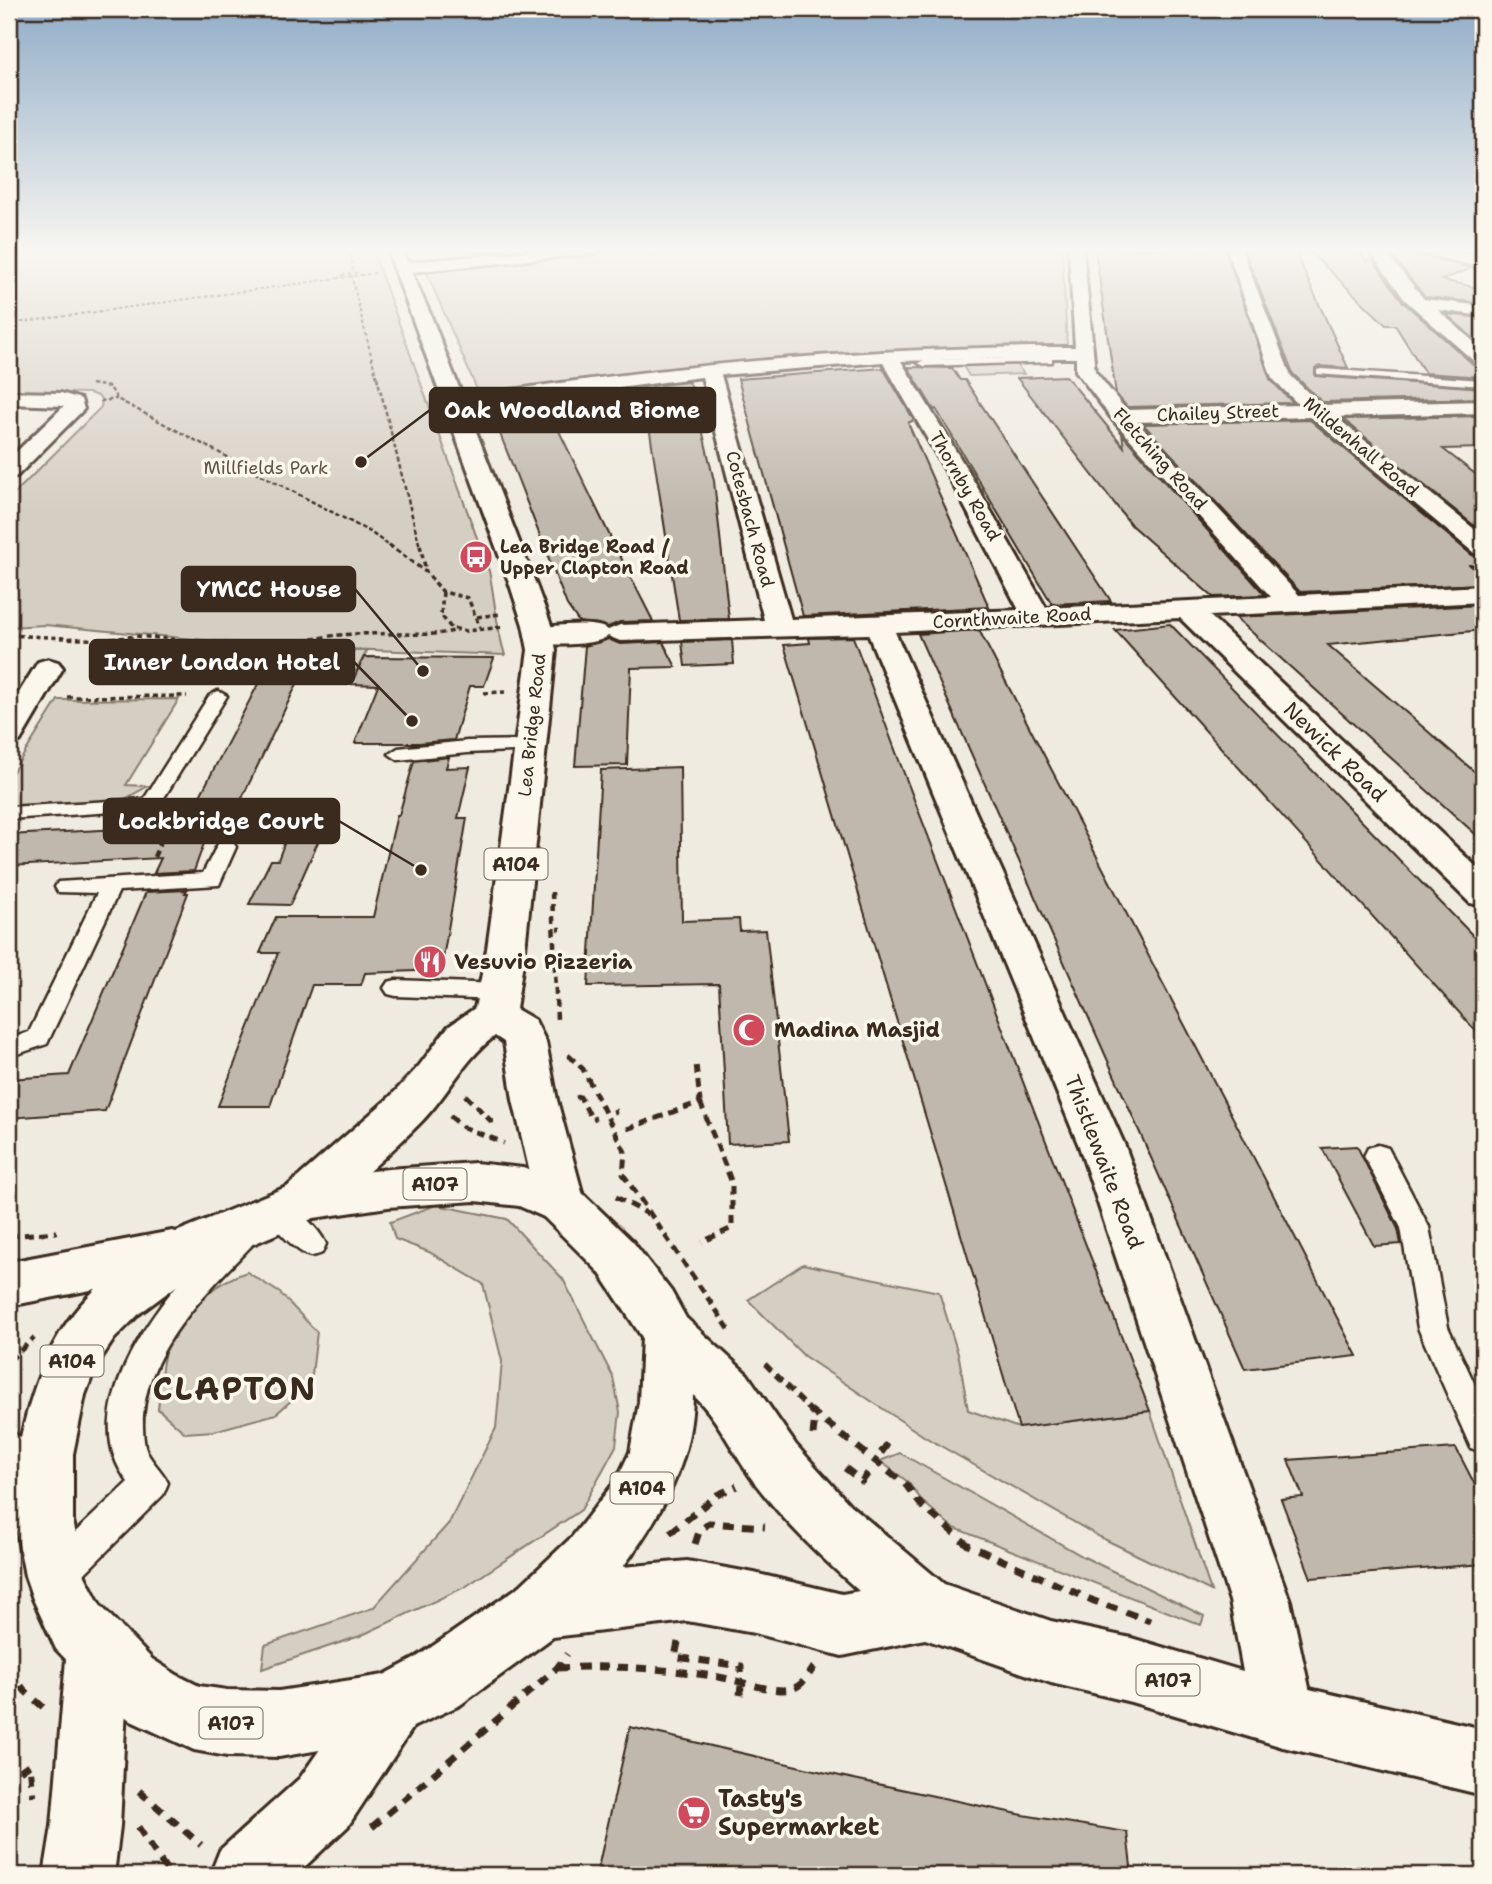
<svg xmlns="http://www.w3.org/2000/svg" width="1492" height="1884" font-family="'Shantell Sans',sans-serif">
<rect width="100%" height="100%" fill="#f0ebe0"/>
<filter id="ink" filterUnits="userSpaceOnUse"><feTurbulence type="fractalNoise" baseFrequency=".0143" numOctaves="2"/><feDisplacementMap in="SourceGraphic" scale="14" xChannelSelector="R" yChannelSelector="G"/><feConvolveMatrix kernelMatrix="1 2 1 2 8 2 1 2 1" color-interpolation-filters="sRGB"/></filter>
<g filter="url(#ink)">
<path fill="#d5cec3" stroke="#887c70" stroke-width="2" d="M9,249H372L489,571C495,599 496,627 505,655L266,646L45,625L9,627V499L101,407L102,400L98,396L89,393L9,392Z
M633,249H1062L1067,346L957,348L782,357L478,392L426,271Z
M1016,364L1024,374L969,376L963,366Z
M311,650L367,651L356,671L299,670Z
M179,699L126,785L148,786L123,800L9,807V778L58,700Z
M436,1205L507,1219L563,1279L613,1377L620,1412L616,1446L581,1510L465,1587L360,1636L262,1669L265,1645L373,1608L449,1523L496,1428L502,1361L483,1284L429,1252L395,1239L390,1222Z
M803,1264L939,1292L959,1357L968,1410L1019,1428L1150,1411L1211,1591L1100,1537L925,1437L804,1356L748,1300Z
M247,1272L280,1293L317,1332L311,1383L276,1414L214,1431L185,1433L158,1409C161,1388 160,1358 170,1339C186,1309 214,1282 247,1272Z
M900,1453L1084,1557L1204,1616L1201,1625L952,1527L923,1502L908,1482L880,1461Z"/>
<path fill="#c0b8ad" stroke="#3b2a1e" stroke-width="2" d="M1095,249H1225L1270,379L1293,403L1127,407L1116,394Z
M1244,249H1294L1348,368L1320,366L1315,368V376L1483,388V398L1322,402L1293,374Z
M1307,249H1358L1366,261L1372,259L1403,302L1474,365L1483,367V377L1425,373L1395,325H1386Z
M1394,252L1415,254L1472,268L1442,280L1483,289V303L1425,297L1390,253Z
M1446,314L1483,318V347Z
M908,367L952,368L960,380H965L1111,601L1052,604L936,409L934,410Z
M883,368L914,420L908,423L989,607L803,616L738,379Z
M1066,376L1124,447L1122,434L1265,595L1213,597L1132,526L1017,378Z
M688,382L706,404L709,414L699,416L714,481L729,619L679,620L643,387Z
M545,402L608,532L653,621L620,622L608,627L579,622L567,605L490,408Z
M1483,416V448L1443,449L1483,480V533L1343,419Z
M1310,420L1472,555L1483,558V565H1470L1483,577V584L1300,592L1143,424Z
M1483,605V630L1328,645L1483,779V841L1235,617Z
M1170,624L1483,946V1039L1115,630Z
M979,630L1033,734L1357,1356L1245,1369L918,634Z
M853,637L900,763L1150,1411L1019,1428L784,645L810,643L809,638Z
M608,639L620,644L663,642L676,667L631,668L627,765L575,766L585,646Z
M732,640L734,664L685,666L682,642Z
M364,657L494,658L484,686H470L454,740L419,743H355L378,685L351,684Z
M269,663H307L232,819H188Z
M449,757L446,768L470,767L458,818H467L441,970L365,973L361,985H312L270,1106H218L278,953H260L276,917H373L397,815H399L414,761Z
M680,767L682,921L739,919L740,931L766,930L789,1141L728,1144L719,984L588,986L601,770Z
M294,817H329L290,905L249,904L271,860H278Z
M211,824L194,871L154,873L161,858L9,866V835Z
M187,890L185,893H188L105,1111L9,1118V1079L69,1075L146,892Z
M1357,1146L1398,1229L1401,1244L1374,1246L1322,1148Z
M1456,1448L1474,1483L1483,1482V1564L1311,1578L1281,1499L1303,1497L1288,1460Z
M630,1727L840,1776L1023,1815L1127,1832L1132,1875H627L598,1868Z"/>
<g fill="none" stroke-linecap="round" stroke-linejoin="round">
<defs>
<path id="lane" d="M644,249H653V250L649,253Z
M1048,357L1052,358V362L924,366L918,363L924,360Z
M1321,369L1483,380V386L1317,374V370Z
M490,395L496,399L494,402L453,408L447,404L453,400Z
M218,691L227,696L157,809L9,819V807L144,799L209,696Z
M531,740L538,742L540,746L538,750L467,753L398,760L389,754L398,748L467,741Z
M226,840L233,842L236,847L219,885L119,891L47,1044L9,1057V1039L29,1032L97,893L58,892L55,887L58,882L203,873L219,842Z
M396,980L498,984L506,986L510,992L506,998L498,1000L396,996L388,994L384,988L388,982Z
M1378,1145L1388,1148L1429,1227L1448,1327L1483,1402V1453L1471,1448L1418,1328L1401,1228L1364,1156L1368,1148Z
M279,1201C297,1207 318,1227 326,1244L322,1253C320,1254 313,1256 311,1256C299,1255 270,1224 265,1213L269,1205Z
M241,1225L251,1228L255,1237L251,1246C200,1299 130,1365 145,1447C148,1459 163,1471 168,1483L163,1495L71,1587L58,1592L45,1587L40,1574L45,1561L128,1482C75,1415 150,1312 197,1263C210,1249 223,1231 241,1225Z"/>
<path id="street" d="M1069,249H1083L1095,371L1126,410L1299,405L1272,378L1227,249H1241L1291,376L1321,405L1483,401V413L1336,417L1483,536V556L1474,553L1311,417L1137,422L1299,595L1483,586V602L1210,616L1483,873V906L1470,903L1180,618L895,632L1125,1146L1290,1601L1315,1715L1306,1738L1283,1747L1260,1738L1251,1715L1230,1601L1079,1146L868,634L620,641L608,636C597,646 545,646 530,642L526,636L530,630C546,626 596,620 608,630L620,625L764,620L702,377L490,405L483,403L480,399L483,395L490,393C684,364 878,346 1075,347ZM1011,358H1076V371L1113,420L1271,597L1046,608L968,471L901,361ZM883,362L946,471L1019,610L791,619L721,375Z
M1368,249H1383L1424,299L1483,306V316L1438,310L1483,350V365L1476,363L1405,300Z
M9,392L61,393L81,399L84,409L17,476L9,478V459L64,406L9,404Z
M48,659L58,662L63,668L20,741L9,743V709L38,662Z
M98,1616L120,1625L129,1647L120,1826L114,1875H44L52,1826L67,1647L76,1625Z
M389,1674L412,1683L421,1706L412,1729L348,1826L296,1875H210L220,1850L300,1778L366,1683Z"/>
<path id="secondary" d="M553,249H603L596,253L402,273L394,268L402,263Z
M1415,249H1440L1483,258V268L1417,252Z"/>
<path id="primary" d="M387,249H401L431,316L536,585L551,625L556,650L525,949L516,1009L535,1020L546,1042L557,1100L585,1203L578,1217L561,1223L544,1217L537,1203L513,1100L504,1042L495,1036C465,1058 448,1094 422,1121C391,1153 356,1182 323,1213L306,1219L289,1213L282,1199L289,1185L390,1097L419,1066L448,1027L475,1008L487,949L528,650L523,625L510,585Z"/>
<path id="highway" d="M475,1163L523,1168L578,1189L633,1242L671,1291L686,1318L747,1374L796,1445L850,1505L944,1584L1051,1621L1131,1638L1283,1683L1483,1729V1795L1283,1747L1131,1702L1051,1683L925,1639L842,1656L754,1633L687,1621L553,1637L460,1705L389,1738L279,1757L227,1756L194,1750L131,1721L108,1703L56,1649L33,1599L25,1576L16,1528L9,1515V1432L21,1437C34,1381 53,1329 96,1289L9,1306V1262L172,1231L176,1232L306,1179L388,1169ZM475,1201L519,1206L544,1217L599,1272L642,1337L639,1402L630,1452L617,1479L572,1537L520,1586L414,1659L384,1675L279,1691L227,1690L199,1686L177,1675L152,1659L100,1605L85,1576L73,1521V1454L85,1395L96,1366L114,1339L140,1313L206,1264L314,1218L388,1207ZM693,1395C721,1421 734,1457 758,1487C788,1526 822,1558 859,1591L842,1594L754,1573L687,1561L623,1567C662,1513 692,1463 693,1395Z"/>
</defs>
<use href="#lane" stroke="#3b2a1e" stroke-width="5"/>
<use href="#street" stroke="#3b2a1e" stroke-width="6"/>
<use href="#secondary" stroke="#3b2a1e" stroke-width="6"/>
<use href="#primary" stroke="#3b2a1e" stroke-width="6"/>
<use href="#highway" stroke="#3b2a1e" stroke-width="6"/>
<path stroke="#3b2a1e" stroke-width="2" stroke-dasharray="3.5 2.5" stroke-linecap="butt" d="M350,249L353,271
M342,275L360,272
M351,275L377,379
M9,324L375,273"/>
<path stroke="#3b2a1e" stroke-width="2.5" stroke-dasharray="4.5 2.5" stroke-linecap="butt" d="M377,377L420,547
M91,384L110,387L117,399L370,532L391,547
M100,401L117,399"/>
<path stroke="#3b2a1e" stroke-width="3.5" stroke-dasharray="5 3.5" stroke-linecap="butt" d="M389,545L426,572L443,592L468,598L481,630
M420,545L426,571
M443,592L441,615L451,628L466,631L504,627
M477,617L500,614
M9,635L102,640L136,636L309,652
M280,650C318,633 356,633 397,634C417,634 438,636 457,630
M484,693L505,692
M67,697L187,696"/>
<path stroke="#3b2a1e" stroke-width="4.5" stroke-dasharray="7 5" stroke-linecap="butt" d="M154,857L170,820
M552,892L557,1020
M557,929H561"/>
<path stroke="#3b2a1e" stroke-width="5" stroke-dasharray="9 6" stroke-linecap="butt" d="M568,1055L583,1069L625,1152L623,1174L729,1329
M465,1095L491,1121L498,1119
M576,1098L580,1097L592,1119L596,1118
M700,1102L732,1183V1228L702,1242
M613,1112L617,1111
M450,1116L463,1127L504,1143
M627,1129L700,1102L696,1064
M616,1197L648,1214
M9,1236L57,1232
M9,1361L34,1338
M765,1364L812,1412"/>
<path stroke="#3b2a1e" stroke-width="7" stroke-dasharray="11 9" stroke-linecap="butt" d="M810,1410L906,1485L921,1505L968,1545L1094,1601L1150,1621
M813,1435L815,1416
M881,1453L891,1439
M845,1468L862,1481L872,1468
M670,1533L717,1495L737,1486
M695,1544L699,1532L709,1523L765,1527
M678,1642L675,1657L741,1666V1673
M557,1668C609,1665 661,1668 712,1676C733,1678 772,1694 792,1689C802,1686 808,1676 814,1667
M9,1670L25,1691L43,1707
M740,1695L741,1686
M9,1720V1795
M20,1771L30,1764L33,1796
M139,1791L201,1845
M138,1827L170,1875
M372,1827L557,1668L567,1654"/>
<use href="#lane" fill="#fbf7ec" fill-rule="evenodd"/>
<use href="#street" fill="#fbf7ec" fill-rule="evenodd"/>
<use href="#secondary" fill="#fbf7ec" fill-rule="evenodd"/>
<use href="#primary" fill="#fbf7ec" fill-rule="evenodd"/>
<use href="#highway" fill="#fbf7ec" fill-rule="evenodd"/>
</g>
</g>
<linearGradient id="sky" x2="0" y2="1"><stop stop-color="#90adc8"/><stop offset="0.49" stop-color="#f8f6f1"/><stop offset="1" stop-color="#f8f6f1" stop-opacity="0"/></linearGradient>
<rect width="1492" height="512" fill="url(#sky)"/>
<defs>
<symbol id="bus-disc" viewBox="-11 -11 22 22"><circle r="9.5" fill="#d1495b" stroke="#fbf7ec"/><path d="M-5-6H5V4H4V6H2V4H-2V6H-4V4H-5ZM-3.5-4V0h7V-4ZM-3.5 1.2v1.5H-2V1.2ZM2 1.2v1.5H3.5V1.2Z" fill="#fff"/></symbol>
<symbol id="restaurant-disc" viewBox="-11 -11 22 22"><circle r="9.5" fill="#d1495b" stroke="#fbf7ec"/><path d="M-5-6h1v4h1v-4h1v4h1v-4h1v5L-1.5 .5V6h-2V.5L-5-1ZM5-6V6H3V1.5H1.5Q1.5-4 5-6Z" fill="#fff"/></symbol>
<symbol id="mosque-disc" viewBox="-11 -11 22 22"><circle r="9.5" fill="#d1495b" stroke="#fbf7ec"/><path d="M3.5-4.9A6 6 0 1 0 3.5 4.9A5 5 0 1 1 3.5-4.9Z" fill="#fff"/></symbol>
<symbol id="supermarket-disc" viewBox="-11 -11 22 22"><circle r="9.5" fill="#d1495b" stroke="#fbf7ec"/><path d="M-6-5.5h2.5l.6 2H6L4.5 2H-2.5L-4.4-4H-6ZM-1.5 3.2a1.3 1.3 0 1 0 .1 0ZM3 3.2a1.3 1.3 0 1 0 .1 0Z" fill="#fff"/></symbol>
</defs>
<g fill-rule="evenodd">
<use href="#bus-disc" x="457" y="538" width="38" height="38"/>
<use href="#restaurant-disc" x="411" y="943" width="38" height="38"/>
<use href="#mosque-disc" x="730" y="1011" width="38" height="38"/>
<use href="#supermarket-disc" x="675" y="1794" width="38" height="38"/>
</g>
<g text-anchor="middle" dominant-baseline="central" stroke-width="7" stroke-linejoin="round" paint-order="stroke">
<g font-size="18" fill="#3b2a1e" stroke="#fbf7ec">
<text transform="translate(1218 413) rotate(-2)">Chailey Street</text>
<text transform="translate(1361 447) rotate(40)">Mildenhall Road</text>
<text transform="translate(1160 459) rotate(48)">Fletching Road</text>
<text transform="translate(965 486) rotate(60)">Thornby Road</text>
<text transform="translate(750 519) rotate(75)">Cotesbach Road</text>
<text transform="translate(1012 618) rotate(-3)">Cornthwaite Road</text>
<text transform="translate(532 725) rotate(-84)">Lea Bridge Road</text>
</g>
<g font-size="18" fill="#625347" stroke="#fbf7ec">
<text x="266" y="468">Millfields Park</text>
</g>
<g font-size="18" font-weight="bold" fill="#3b2a1e" stroke="#fbf7ec" text-anchor="start">
<text x="500" y="547">Lea Bridge Road /<tspan x="500" dy="21">Upper Clapton Road</tspan></text>
</g>
<g fill="#fbf7ec" stroke="#75685c" stroke-width="2">
<rect x="484.5" y="848.5" width="63" height="31" rx="5"/>
<rect x="403.5" y="1168.5" width="63" height="31" rx="5"/>
<rect x="40.5" y="1345.5" width="63" height="31" rx="5"/>
<rect x="610.5" y="1472.5" width="63" height="31" rx="5"/>
<rect x="1136.5" y="1664.5" width="63" height="31" rx="5"/>
<rect x="199.5" y="1707.5" width="63" height="31" rx="5"/>
</g>
<g font-size="19" font-weight="bold" fill="#3b2a1e">
<text x="516" y="864">A104</text>
<text x="435" y="1184">A107</text>
<text x="72" y="1361">A104</text>
<text x="642" y="1488">A104</text>
<text x="1168" y="1680">A107</text>
<text x="231" y="1723">A107</text>
</g>
<g font-size="21" fill="#3b2a1e" stroke="#fbf7ec">
<text transform="translate(1335 752) rotate(44)">Newick Road</text>
<text transform="translate(1104 1162) rotate(69)">Thistlewaite Road</text>
</g>
<g font-size="21" font-weight="bold" fill="#3b2a1e" stroke="#fbf7ec" text-anchor="start">
<text x="454" y="962">Vesuvio Pizzeria</text>
<text x="774" y="1030">Madina Masjid</text>
</g>
<g font-size="24" font-weight="bold" fill="#3b2a1e" stroke="#fbf7ec" text-anchor="start">
<text x="718" y="1799">Tasty's<tspan x="718" dy="28">Supermarket</tspan></text>
</g>
<g font-size="33" font-weight="bold" letter-spacing="2" fill="#3b2a1e" stroke="#fbf7ec">
<text x="235" y="1388">CLAPTON</text>
</g>
</g>
<path fill="none" stroke="#3b2a1e" stroke-width="2.5" d="M361 462L430 410M423 671L355 589M412 721L354 662M421 870L339 821"/>
<g fill="#3b2a1e" stroke="#fbf7ec" stroke-width="2.5">
<circle cx="361" cy="462" r="7"/>
<circle cx="423" cy="671" r="7"/>
<circle cx="412" cy="721" r="7"/>
<circle cx="421" cy="870" r="7"/>
</g>
<g fill="#3b2a1e" stroke="#3b2a1e" stroke-width="2.5">
<rect x="430" y="388" width="285" height="44" rx="7"/>
<rect x="182" y="567" width="173" height="44" rx="7"/>
<rect x="90" y="640" width="264" height="44" rx="7"/>
<rect x="104" y="799" width="235" height="44" rx="7"/>
</g>
<g font-size="23" text-anchor="middle" font-weight="bold" fill="#fff">
<text x="572" y="418">Oak Woodland Biome</text>
<text x="269" y="597">YMCC House</text>
<text x="222" y="670">Inner London Hotel</text>
<text x="221" y="829">Lockbridge Court</text>
</g>
<rect width="1492" height="1884" fill="none" stroke="#fbf7ec" stroke-width="35"/>
<rect x="18" y="18" width="1457" height="1849" fill="none" stroke="#3b2a1e" stroke-width="2.5" filter="url(#ink)"/>
</svg>
